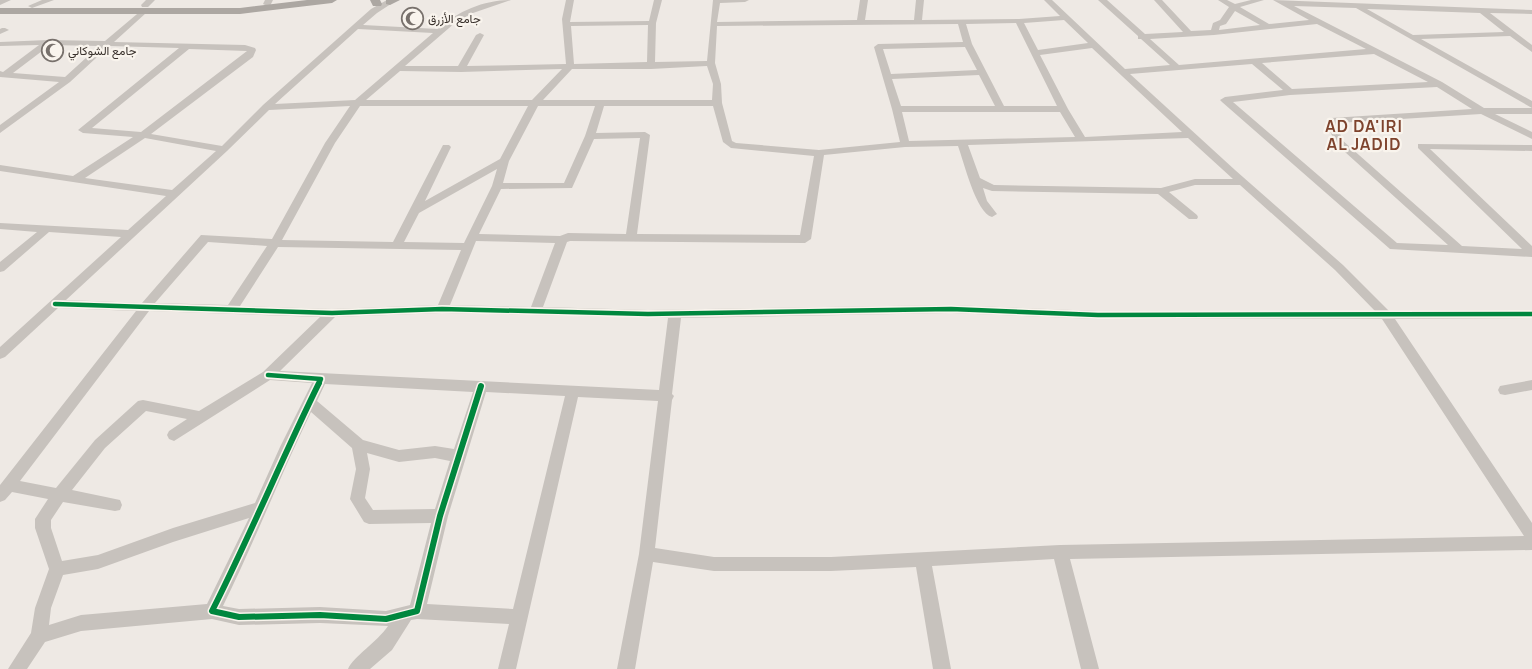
<svg xmlns="http://www.w3.org/2000/svg" width="1532" height="669" font-family="Manrope,Vazirmatn,sans-serif">
<rect width="100%" height="100%" fill="#eee9e4"/>
<g fill="none" stroke-linecap="round" stroke-linejoin="round">
<path fill="#c7c2bd" fill-rule="evenodd" d="M0,0H11L0,5Z
M42,0H54L32,8L28,6Z
M146,0H155L148,7H142L141,5Z
M265,0H273L270,6H267L263,4Z
M387,0H397L377,13L363,25L438,29C458,11 484,0 511,0L473,13L456,22L405,66H458L476,35L480,33L484,35L467,66L566,64L562,19L566,0H574L570,22L649,21L654,0H662L656,23L655,62L707,61L713,0H749L745,2L720,3L717,22L857,20L860,0H868L865,20H914L916,0H924L922,20L1019,19L1060,16L1044,0H1052L1125,69L1170,65L1141,39H1138V36L1098,0H1107L1145,34L1183,32L1154,0H1162L1191,31L1211,30L1213,23L1220,20L1229,7L1218,0H1227L1235,4L1251,0H1264L1240,7L1269,24L1309,20L1273,0L1532,10V14L1490,13L1532,45V52L1510,36L1421,39L1532,101V108L1356,8L1294,6L1442,82L1484,108H1532V114H1495L1532,132V139L1481,114L1337,123L1342,140L1462,246L1522,249L1418,148V144L1532,145V151L1430,149L1532,246V257L1390,249L1222,102L1220,100L1225,97L1283,90L1252,64L1130,74L1235,170L1343,265L1389,311L1532,310V318L1395,319L1532,523V550L1070,559L1099,669H1081L1054,559L932,566L951,669H933L916,567L831,571H714L653,562L635,669H617L639,554L658,401L578,397L516,669H498L509,624L417,619L411,620L392,650L370,669H348C354,656 377,642 388,626L320,623L239,625L212,619L81,631L45,642L27,669H8L31,633L35,608L49,569L35,528V519L48,499L12,492L5,500L0,502V485L136,311L58,308L5,357L0,359V347L121,237L49,232L4,271L0,272V262L37,232L0,229V223L128,230L166,196L0,171V165L73,176L133,137L83,133L78,130L179,48L109,46L70,82L0,133V125L59,82L0,77V71L3,72L39,45L0,46V42L48,40L105,41L143,9H146V13L114,42L245,45L255,48L256,50L253,57L151,134L222,146L263,105L371,9ZM1367,9L1480,13L1504,32L1413,35ZM1235,11L1260,25L1219,30L1220,26L1226,24ZM1064,20L1088,43L1038,50L1024,23ZM1016,23L1057,106H1004L972,44L966,24ZM958,24L963,42L878,44L874,47L892,109L900,142L819,150L736,143L732,141L722,103L721,84L715,63L717,26ZM1317,24L1366,49L1179,65L1150,39L1214,35ZM648,25L647,62L574,64L571,26ZM358,29L433,33L355,100L275,104ZM50,45L99,46L65,77L13,73ZM965,47L977,70L891,74L883,49ZM1092,48L1182,132L1085,137L1068,109L1040,55ZM189,49L247,51L141,132L92,128ZM1374,54L1428,82L1292,89L1262,63ZM707,66L713,84L712,100H543L572,69H651ZM562,69L532,100H366L400,71L461,72ZM979,75L995,106H901L892,79ZM1437,87L1472,109L1331,118L1326,121L1335,143L1448,245L1397,243L1233,102L1290,95ZM350,106L325,143L272,239L201,235L142,303L66,300L227,151L269,110ZM360,106H528L500,159L425,201L451,147L449,145H443L393,242L282,240L335,143ZM538,106H595L585,136L564,183H503L509,161ZM604,106H713L723,142L731,148L814,156L800,235L637,234L650,135L645,132L596,133ZM902,112H1060L1075,137L909,141ZM145,138L216,151L172,190L85,178ZM640,138L626,234L568,233L560,236L479,234L501,189L572,188L594,139ZM1188,138L1233,179H1195L1161,188L994,185L980,178L968,145ZM958,146C964,162 976,213 992,217L997,214L987,201L983,188L992,191L1158,194L1189,219H1197L1198,217L1197,215L1169,192L1195,185H1240L1335,270L1375,311H1098L951,305L648,310L543,307L567,242L570,241L805,243L811,239L824,155L905,147ZM497,169L492,186L464,243L404,242L419,213ZM476,241L555,243L531,307L450,305ZM208,242L267,246L228,305L155,303ZM278,247L461,250L438,305L332,309L240,306ZM149,311L320,317L263,372L199,411L143,400L138,401L95,440L56,488L20,481ZM442,313L668,318L659,390L280,371L335,317ZM951,313L1098,319H1382L1524,536L1060,545L831,557H714L655,548L672,400L674,396L672,394L681,318ZM270,380L312,383L280,447L255,503L173,528L98,555L62,561L51,528V520L63,502L115,511L120,510L122,505L120,500L72,490L105,448L146,411L187,419L169,431L167,435L169,439L174,441ZM325,384L473,392L454,449L435,446L399,450L363,440L317,401ZM486,392L565,396L513,609L427,604L448,516ZM311,412L352,448L356,469L350,499L364,522L369,524L431,523L410,605L386,611L320,607L239,609L223,606C255,541 280,476 311,412ZM367,453L399,462L435,458L450,461L435,509L373,510L365,498L370,469ZM249,518L207,604L81,615L49,625L51,608L63,575L98,569L173,542Z
M2,28H5L9,30L0,34V29Z
M1532,380V390L1505,395L1500,394L1498,390L1500,386Z"/>
<path fill="#aca7a2" fill-rule="evenodd" d="M307,0H337L332,3L240,14H0V8H240Z
M370,0H380L382,4L381,6H373Z
M386,0H400L390,5L386,4Z"/>
<defs>
<path id="cycleway-far1" d="M55,304L332,313L442,309L648,314L951,309L1098,315L1532,314
M268,375L321,379L319,384"/>
<path id="cycleway" d="M319,383C282,458 250,536 212,611L239,617L320,615L386,619L417,611L440,516L481,386"/>
</defs>
<use href="#cycleway-far1" stroke="#f9f4ed" stroke-width="8"/>
<use href="#cycleway" stroke="#f9f4ed" stroke-width="9"/>
<use href="#cycleway-far1" stroke="#00873e" stroke-width="4.5"/>
<use href="#cycleway" stroke="#00873e" stroke-width="6"/>
</g>
<defs>
<symbol id="mosque-ring" viewBox="-11 -11 22 22"><circle r="9.5" fill="#f9f4ed" stroke="#78716c" stroke-width="1.5"/><path d="M3.5-4.9A6 6 0 1 0 3.5 4.9A5 5 0 1 1 3.5-4.9Z" fill="#78716c"/></symbol>
</defs>
<g fill-rule="evenodd">
<use href="#mosque-ring" x="400" y="6" width="25" height="25"/>
<use href="#mosque-ring" x="40" y="38" width="25" height="25"/>
</g>
<g text-anchor="middle" dominant-baseline="central" stroke-width="4.5" stroke-linejoin="round" paint-order="stroke">
<g font-size="12" fill="#38302b" stroke="#f9f4ed" text-anchor="start">
<text x="428" y="18">جامع الأزرق</text>
<text x="68" y="50">جامع الشوكاني</text>
</g>
<g font-size="16" font-weight="bold" letter-spacing="1" fill="#7e432d" stroke="#f9f4ed">
<text x="1364" y="126">AD DA'IRI<tspan x="1364" dy="18">AL JADID</tspan></text>
</g>
</g>
</svg>
